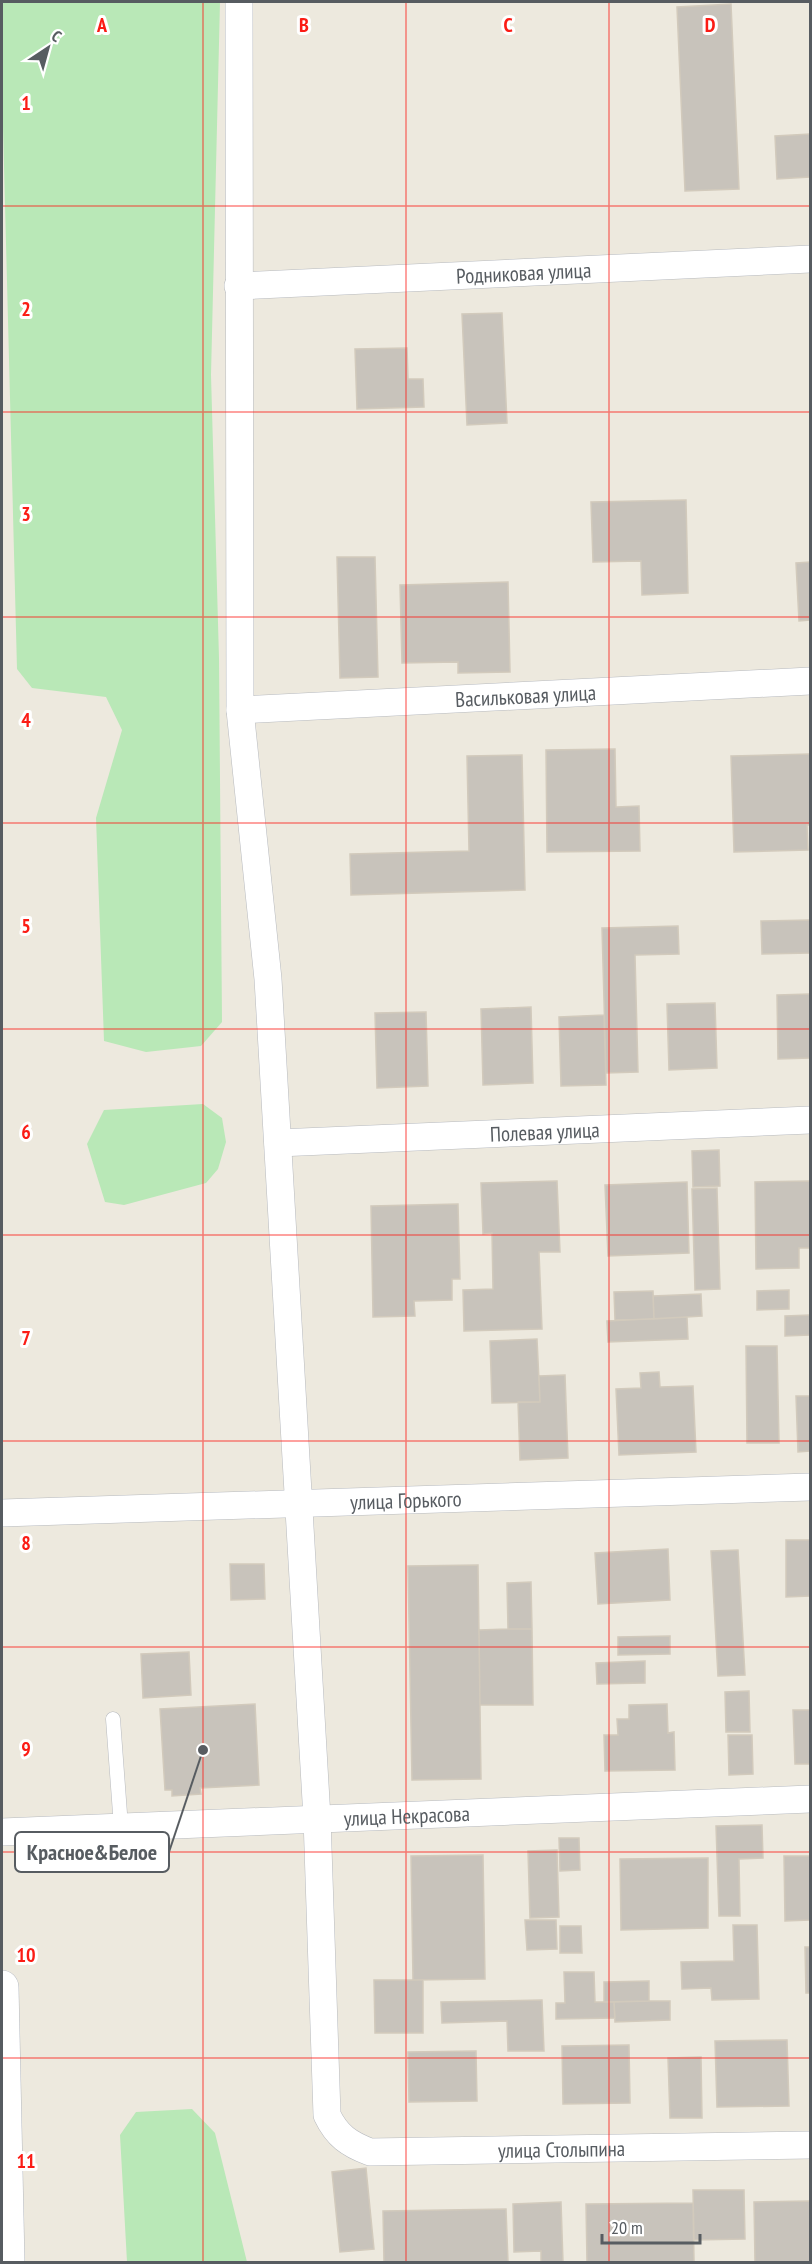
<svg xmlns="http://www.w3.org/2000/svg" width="812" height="2264" font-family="'PT Sans Narrow',sans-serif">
<rect width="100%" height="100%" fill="#ede9de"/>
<path fill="#b9e8b7" d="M2,2H220L211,375L219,658L222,1022L201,1046L146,1052L104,1041L96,818L122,730L106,697L32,688L17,669L2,88Z
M203,1104L222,1118L226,1142L218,1169L206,1183L124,1205L105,1202L87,1144L104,1110Z
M192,2109L215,2133L247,2262H127L120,2135L136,2112Z"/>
<path fill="#c8c3bb" stroke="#d2cabc" stroke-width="1.5" d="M731,4L739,189L685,191L677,7Z
M810,134V177L777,179L775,136Z
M502,313L507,423L467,425L462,314Z
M407,348L408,379H423L424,407L357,409L355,349Z
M686,500L688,593L642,595L641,561L593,562L591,502Z
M337,557H375L378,677L340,678Z
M810,562V620L799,621L796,563Z
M508,582L510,672L458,673V662L402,663L400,585Z
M615,749L616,807L639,806L640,851L547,852L546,750Z
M810,754V825H807L808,850L734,852L731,756Z
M522,755L525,890L351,895L350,854L469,851L467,756Z
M810,920V953L762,954L761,921Z
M678,926L679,954L635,955L638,1072L606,1073L602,928Z
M810,994V1058L778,1059L777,995Z
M715,1003L717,1068L669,1070L667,1004Z
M531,1007L533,1083L483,1085L481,1009Z
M426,1012L428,1086L377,1088L375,1013Z
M604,1015L606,1085L561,1086L559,1017Z
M719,1150L720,1186L693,1187L692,1151Z
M557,1181L560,1252H539L542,1329L464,1331L463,1290L493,1289L492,1233L483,1234L481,1183Z
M810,1181V1248H799V1268L756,1269L755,1182Z
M687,1182L689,1253L608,1256L605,1185Z
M717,1188L720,1289L695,1290L692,1189Z
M458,1204L460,1279H452V1300L414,1301L415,1316L373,1317L371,1206Z
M789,1290V1309L757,1310V1291Z
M653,1291L654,1319L615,1320L614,1292Z
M701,1294L702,1316L654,1319L653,1296Z
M810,1315V1335L785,1336V1316Z
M687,1317L688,1339L608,1342L607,1321Z
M537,1339L540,1402L492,1403L490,1341Z
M746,1346H777L779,1443H747Z
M659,1372L660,1387L693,1386L696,1452L619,1455L616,1389L641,1388L640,1373Z
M565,1375L568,1458L520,1460L518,1402H540L539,1376Z
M796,1396H810V1451L798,1452Z
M786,1540H810V1596L786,1597Z
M668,1549L670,1600L598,1604L595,1553Z
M738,1550L745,1675L718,1676L711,1551Z
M230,1564H264L265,1599L231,1600Z
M478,1565L481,1779L412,1780L408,1566Z
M531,1582L532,1629H508L507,1583Z
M508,1629H532L533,1705H480L479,1630Z
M670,1636V1654L618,1655V1637Z
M189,1652L191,1695L143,1698L141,1654Z
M645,1661V1683L597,1684L596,1663Z
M749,1691L750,1732H726L725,1692Z
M255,1704L259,1785L200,1788L201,1794L172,1796V1790H165L160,1709Z
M667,1704L668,1733L674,1732L675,1770L605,1771L604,1735H618L617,1719H629V1705Z
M793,1710H810V1764H795Z
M728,1735H752L753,1774L729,1775Z
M762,1825L763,1858L739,1859L740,1916H719L716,1826Z
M559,1838H579L580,1870L560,1871Z
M557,1850L559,1917L530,1918L528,1851Z
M483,1855L485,1979L413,1980L411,1856Z
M784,1856H810V1920L785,1921Z
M708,1858V1928L621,1930L620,1859Z
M525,1920H556L557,1949L527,1950Z
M733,1925H757L759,1999L712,2000L711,1988L682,1989L681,1962L734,1961Z
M560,1926H581L582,1953H560Z
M805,1947H810V1993H806Z
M564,1972H594L595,2002H614L615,2018L556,2019V2003H565Z
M374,1980H423V2033H375Z
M649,1981V2001L604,2002V1982Z
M542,2000L544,2051H508L507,2021L442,2023L441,2002Z
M649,2001H670V2020L615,2022L614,2002Z
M787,2040L789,2106L717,2107L715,2041Z
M629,2045L630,2103L563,2104L562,2046Z
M476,2051L477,2101L409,2102L408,2052Z
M701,2057L702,2118H670L668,2058Z
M366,2168L374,2249L340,2252L332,2172Z
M693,2190H744L745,2239L694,2240Z
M810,2201V2262H755L754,2202Z
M561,2202L563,2262H541V2251L514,2252L513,2204Z
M693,2203L694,2262H587L586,2204Z
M506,2209L508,2262H384L383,2211Z"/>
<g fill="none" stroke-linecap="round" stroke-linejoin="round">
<defs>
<path id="lane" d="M113,1719L121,1827"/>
<g id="street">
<path id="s1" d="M239,2L240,710L268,979L317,1818L327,2115C337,2136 349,2144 370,2152L810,2145"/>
<path id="s2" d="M238,286L810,259"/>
<path id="s3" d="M240,710L810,681"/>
<path id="s4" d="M278,1143L810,1120"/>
<path id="s5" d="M2,1513L810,1487"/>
<path id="s6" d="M2,1832L810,1799"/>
</g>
<path id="secondary" d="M2,1987L8,2262"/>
</defs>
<use href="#lane" stroke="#b7babf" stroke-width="15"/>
<use href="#street" stroke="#b7babf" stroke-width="28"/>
<use href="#secondary" stroke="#b4b9c0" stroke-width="34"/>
<use href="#lane" stroke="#fff" stroke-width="14"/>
<use href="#street" stroke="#fff" stroke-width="27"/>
<use href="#secondary" stroke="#fff" stroke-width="33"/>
</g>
<path fill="none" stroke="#fb1c15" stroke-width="1.5" stroke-opacity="0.55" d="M203,2V2262M406,2V2262M609,2V2262M2,206H810M2,412H810M2,617H810M2,823H810M2,1029H810M2,1235H810M2,1441H810M2,1647H810M2,1852H810M2,2058H810"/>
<g text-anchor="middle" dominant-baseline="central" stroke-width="6" stroke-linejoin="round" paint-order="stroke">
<g font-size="21" fill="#575c61" stroke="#fff">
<text stroke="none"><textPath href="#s2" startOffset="286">Родниковая улица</textPath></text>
<text stroke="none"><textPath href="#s3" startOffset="286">Васильковая улица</textPath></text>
<text stroke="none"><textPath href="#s4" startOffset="267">Полевая улица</textPath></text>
<text stroke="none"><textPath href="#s5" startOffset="404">улица Горького</textPath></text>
<text stroke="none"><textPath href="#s6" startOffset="405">улица Некрасова</textPath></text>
<text stroke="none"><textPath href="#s1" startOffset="2366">улица Столыпина</textPath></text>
</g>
</g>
<g font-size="20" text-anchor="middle" font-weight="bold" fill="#fb1c15" stroke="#fff" stroke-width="6" stroke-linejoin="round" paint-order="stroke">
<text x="102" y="32">A</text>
<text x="304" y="32">B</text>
<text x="508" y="32">C</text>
<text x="710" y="32">D</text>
<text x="26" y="110">1</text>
<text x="26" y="316">2</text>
<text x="26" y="521">3</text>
<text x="26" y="727">4</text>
<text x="26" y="933">5</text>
<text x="26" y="1139">6</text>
<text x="26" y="1345">7</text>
<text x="26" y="1550">8</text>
<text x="26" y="1756">9</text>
<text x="26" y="1962">10</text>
<text x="26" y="2168">11</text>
</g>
<path fill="none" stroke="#575c61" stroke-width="2" d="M203 1750L169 1852"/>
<circle fill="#575c61" stroke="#fff" stroke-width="2" cx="203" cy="1750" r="6"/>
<rect fill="#fff" stroke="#575c61" stroke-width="2" x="15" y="1832" width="154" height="40" rx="6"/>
<g font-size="22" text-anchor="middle" font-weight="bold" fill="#575c61">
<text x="92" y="1860">Красное&amp;Белое</text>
</g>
<rect width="812" height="2264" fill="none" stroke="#575c61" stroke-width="6"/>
<g transform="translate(48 48) rotate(36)" stroke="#ffffff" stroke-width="4.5" paint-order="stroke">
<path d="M0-4.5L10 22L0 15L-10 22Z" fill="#575c61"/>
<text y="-9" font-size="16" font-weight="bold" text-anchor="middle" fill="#575c61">С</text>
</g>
<path d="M602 2234v9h98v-9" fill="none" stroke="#575c61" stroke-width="3"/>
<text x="611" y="2234" font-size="18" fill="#575c61" stroke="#ffffff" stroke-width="4.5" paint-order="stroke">20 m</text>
</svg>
